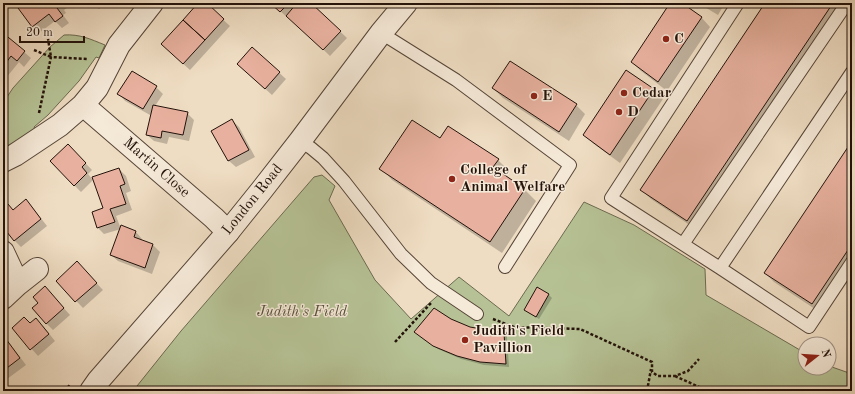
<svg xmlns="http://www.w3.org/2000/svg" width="855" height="394" font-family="'Old Standard TT',serif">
<rect width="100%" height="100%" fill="#efddc3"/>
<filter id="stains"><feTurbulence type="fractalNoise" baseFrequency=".005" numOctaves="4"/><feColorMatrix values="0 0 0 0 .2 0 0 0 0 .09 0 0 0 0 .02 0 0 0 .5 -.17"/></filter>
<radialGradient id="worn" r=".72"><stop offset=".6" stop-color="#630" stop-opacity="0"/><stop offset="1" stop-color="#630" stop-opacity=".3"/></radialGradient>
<path fill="#b6c295" stroke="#6c6a50" d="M64,35C80,34 90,39 105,45L99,58L96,57L79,81L48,115L34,127L35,129L17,141L3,148V103L13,88L50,47Z
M322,175L335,186L329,200L375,280L411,319L459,277L509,316L584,202L634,225L705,269L706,295L805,353V368H829V366L852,374V391H133L181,331L314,177Z"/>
<path fill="#0003" d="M26,3H74L64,10L66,13L63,15L69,23L62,28L55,21L39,33L33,26Z
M93,3H105L99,9Z
M199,3H205L230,26L190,70L169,51Z
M271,3H310L347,38L330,56L289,17L288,18Z
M671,3H681L701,17L710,27L667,91L641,71L632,62Z
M698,3H725L718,15Z
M766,3H839L844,9L697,230L651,199L642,190Z
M3,35L24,52L31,58L24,67L19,62L6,78L3,76Z
M252,48L286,79L272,95L238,64Z
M626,71L654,90L663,99L620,163L594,144L584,135Z
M132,72L156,87L163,94L155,106L187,113L194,120L189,141L169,137L167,144L154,141L147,135L152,112L150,115L125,101L119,94Z
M493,88L576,105L585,114L569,141L503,98Z
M232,120L239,127L255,157L236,167L229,161L213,131Z
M440,140L498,160L509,171L506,177L525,190L536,201L502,253L392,180L381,168Z
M852,143V267L821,313L774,282L765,273Z
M68,145L92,170L88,174L93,180L81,192L74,185Z
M119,169L126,176L131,191L126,193L132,210L116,216L121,229L136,232L142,239L141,241L153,245L160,252L152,274L118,261L111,255L121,229L104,234L98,228Z
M32,207L47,226L21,247L15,241L3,226V209L13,210Z
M83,269L103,290L83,308L57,281Z
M45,287L70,315L53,330L46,323L40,304Z
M538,289L549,295L552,298L539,319L529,313L525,310Z
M450,320L470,328L504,334L507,337L509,367L484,365L461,359L438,349L419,335Z
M30,324L43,326L55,341L38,356L13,328Z
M3,336L8,341L26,365L3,382Z"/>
<path fill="#e8b19f" stroke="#23120a" d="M24,3H58L60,6L57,8L63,16L55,22L49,14L32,27L18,8Z
M198,3H207L224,19L205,40L183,20Z
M270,3H289L280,12Z
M297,3H311L341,31L323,50L286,16Z
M670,3H682L702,17L658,82L631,62Z
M765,3H833L687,221L640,190Z
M183,20L205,40L183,64L161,44Z
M3,33L25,51L17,61L11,56L3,67Z
M252,47L280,72L265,89L237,64Z
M510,61L577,104L559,132L492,88Z
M626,70L654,89L610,155L583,135Z
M132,71L157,86L143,109L117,94Z
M153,105L188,112L183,135L162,131L161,138L146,135Z
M232,119L249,150L228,161L211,131Z
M412,120L440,138L448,126L499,159L493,167L525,189L490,242L379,169Z
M852,141V244L812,304L764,273Z
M68,144L86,163L82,167L87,173L74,186L50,161Z
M119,168L125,184L120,186L126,204L110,209L115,222L97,228L92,212L103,208L92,177Z
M26,199L41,219L14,241L3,227V208L8,204L13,210Z
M121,225L136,231L134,237L153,244L145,268L110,255Z
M77,261L97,283L75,302L56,281Z
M45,286L64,308L46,324L32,308L38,303L33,297Z
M537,287L549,294L536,317L524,310Z
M434,308L451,319L470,327L504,333L506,364L480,362L457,356L433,346L414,332Z
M24,317L30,323L36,318L49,334L30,350L12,328Z
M3,335L20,358L3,371Z"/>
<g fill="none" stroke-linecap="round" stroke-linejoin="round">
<defs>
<path id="service" d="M738,3L611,198L720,268L809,327L852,262
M381,33L456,80L570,165L505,267
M300,141L311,148L323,158L344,181L401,254L431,283L477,314
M683,244L847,3
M720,268L852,72"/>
<path id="minor" d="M83,105L214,218L228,232
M3,161L15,155L60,125L83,105L97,88L119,45L152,3
M3,252L18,284L3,298
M18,284L37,269"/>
<path id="tertiary" d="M91,391L98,381L228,232L261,191L300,141L381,33L406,3"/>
</defs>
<use href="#service" stroke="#564538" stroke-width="14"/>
<use href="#minor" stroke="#564538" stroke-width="24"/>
<use href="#tertiary" stroke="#564538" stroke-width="24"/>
<path stroke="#23120a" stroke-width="2.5" stroke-dasharray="3 2" stroke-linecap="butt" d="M34,50L51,57L48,39
M39,113L51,57L87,59
M493,319L514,327L580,329L652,362V372L658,376H675L688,371L699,359
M395,342L431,303
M675,376L708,391
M64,391L70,385
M647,391L651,369"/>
<use href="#service" stroke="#f5e9d8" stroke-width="12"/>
<use href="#minor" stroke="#f5e9d8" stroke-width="22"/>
<use href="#tertiary" stroke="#f5e9d8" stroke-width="22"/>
</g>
<g fill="#8f2418" stroke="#f5e9d8" stroke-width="1.5">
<circle cx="666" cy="39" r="4"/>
<circle cx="624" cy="93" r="4"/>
<circle cx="534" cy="96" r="4"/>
<circle cx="619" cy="112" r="4"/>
<circle cx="452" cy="179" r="4"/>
<circle cx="465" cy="340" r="4"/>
</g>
<g text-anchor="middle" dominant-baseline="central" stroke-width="3" stroke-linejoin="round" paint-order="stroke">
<g font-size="15" font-weight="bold" fill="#23120a" stroke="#f5e9d8" text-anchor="start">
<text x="674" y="39">C</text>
<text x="632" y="93">Cedar</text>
<text x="542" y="96">E</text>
<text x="627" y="112">D</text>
<text x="460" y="170">College of<tspan x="460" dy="17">Animal Welfare</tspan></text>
<text x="473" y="331">Judith's Field<tspan x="473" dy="17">Pavillion</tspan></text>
</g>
<g font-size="15" fill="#23120a" stroke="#f5e9d8">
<text transform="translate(156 168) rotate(41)">Martin Close</text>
<text transform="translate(253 200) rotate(-51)">London Road</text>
</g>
<g font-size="15" font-style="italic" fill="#56503b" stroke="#f5e9d8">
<text x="302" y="312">Judith's Field</text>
</g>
</g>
<rect width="855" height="394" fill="none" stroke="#efddc3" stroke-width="16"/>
<rect x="4" y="4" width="847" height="386" fill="none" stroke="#23120a" stroke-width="2"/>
<rect x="8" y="8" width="839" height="378" fill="none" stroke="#23120a"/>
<g transform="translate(817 356) rotate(73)"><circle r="19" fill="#f5e9d8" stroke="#a19386"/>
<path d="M0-3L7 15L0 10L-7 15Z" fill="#8f2418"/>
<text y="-6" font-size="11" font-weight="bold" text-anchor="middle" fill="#23120a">N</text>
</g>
<path d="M20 36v6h64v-6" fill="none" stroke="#23120a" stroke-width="2"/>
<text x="26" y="36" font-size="12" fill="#23120a" stroke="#f5e9d8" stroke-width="3" paint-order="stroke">20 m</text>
<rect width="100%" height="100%" filter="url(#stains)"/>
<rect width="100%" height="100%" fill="url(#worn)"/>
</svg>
